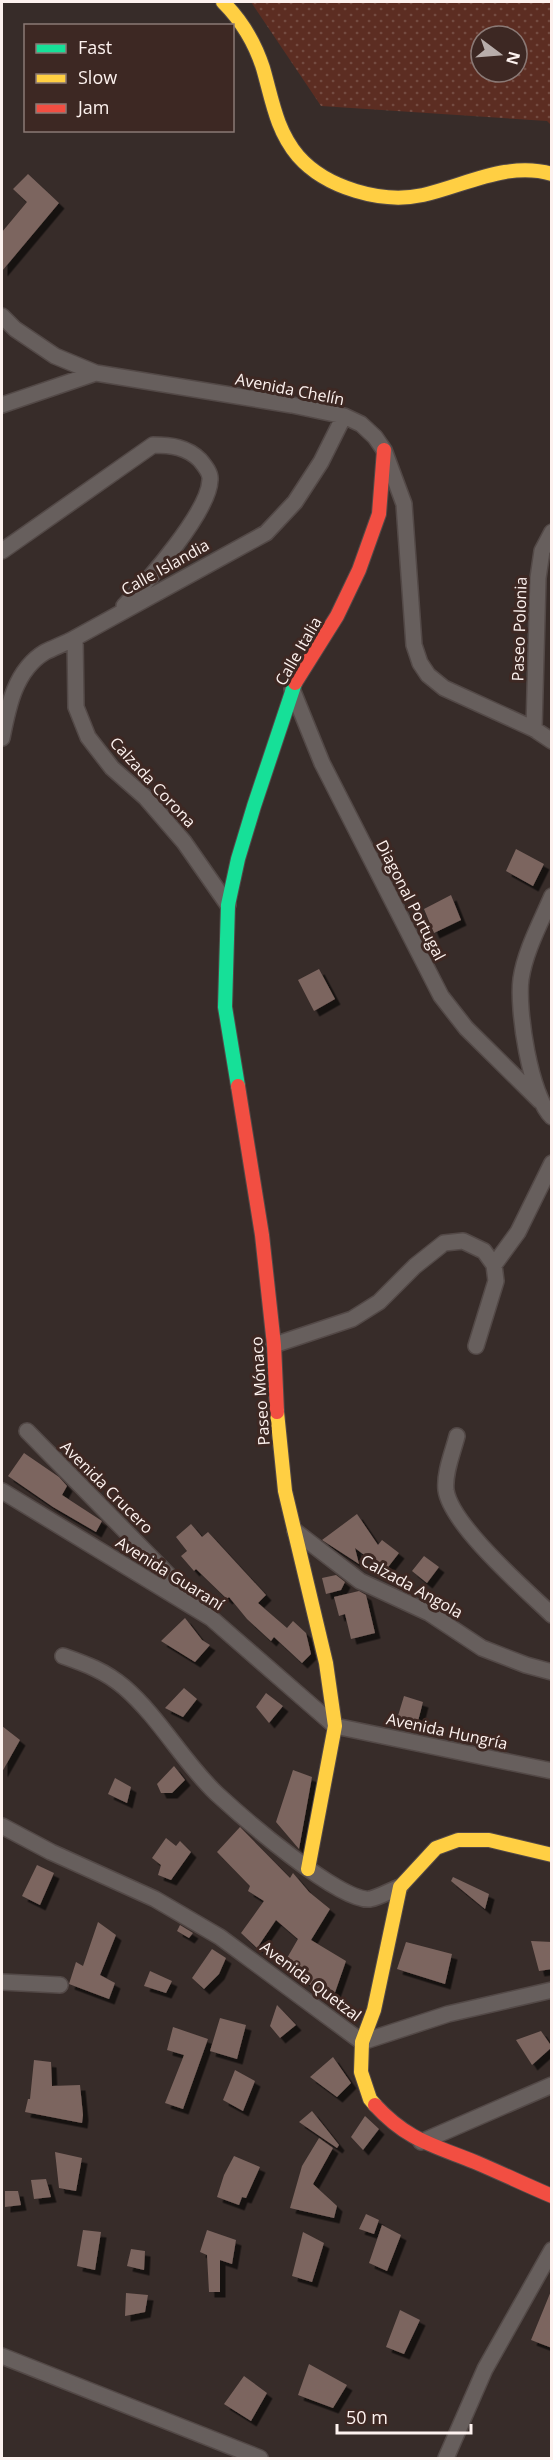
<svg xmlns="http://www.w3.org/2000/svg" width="553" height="2460" font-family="'Open Sans',sans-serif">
<defs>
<pattern id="grass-dots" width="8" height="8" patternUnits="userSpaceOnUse" patternTransform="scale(1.5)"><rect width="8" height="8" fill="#5c2d22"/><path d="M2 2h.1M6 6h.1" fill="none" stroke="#744c42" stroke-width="1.8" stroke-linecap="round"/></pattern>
<filter id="shadow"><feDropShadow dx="5.5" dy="5.5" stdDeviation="0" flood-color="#0009"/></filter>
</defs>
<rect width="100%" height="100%" fill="#372c29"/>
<path fill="url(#grass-dots)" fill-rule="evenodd" d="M251,2H551V125L547,121L321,106ZM481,36H517V72H481Z"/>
<path fill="#7c655f" filter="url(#shadow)" d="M28,174L59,203L2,271V232L27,202L13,189Z
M516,849L544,864L533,886L506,871Z
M451,895L461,920L434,933L424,909Z
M319,969L335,999L314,1011L298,980Z
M24,1453L59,1477L67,1486L62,1495L102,1521L96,1532L53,1507L8,1476Z
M357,1514L378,1545L382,1540L399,1553L385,1571L355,1548L359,1564L322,1540Z
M191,1524L202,1537L208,1532L266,1595L258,1603L287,1628L293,1621L306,1633L311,1654L302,1663L274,1637L271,1641L247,1619L229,1597L227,1599L196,1569L194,1571L181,1556L187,1551L176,1537Z
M424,1556L439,1567L427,1583L412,1571Z
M336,1575L345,1582L341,1590L326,1594L322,1578Z
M359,1591L366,1595L375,1633L351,1639L345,1614L339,1616L334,1597Z
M185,1618L202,1640L210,1645L195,1662L161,1641Z
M184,1688L197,1699L183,1717L165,1708Z
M266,1693L283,1706L269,1723L256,1707Z
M404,1696L423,1702L417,1725L397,1719Z
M2,1726L20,1740L2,1772Z
M174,1766L185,1780L172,1793H161L157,1784Z
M293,1770L312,1777L299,1849L276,1822Z
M115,1778L131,1787L127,1803L108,1794Z
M240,1827L290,1878L293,1873L309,1892L330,1909L311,1940L346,1961L332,2001L283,1965L298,1939L276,1920L257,1948L241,1933L264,1901L248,1891L250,1886L217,1852Z
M166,1838L176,1846L180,1841L191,1852L171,1880L158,1875L161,1865L152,1858Z
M37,1865L54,1873L40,1905L22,1896Z
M453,1877L489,1894L485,1909L451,1881Z
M98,1922L116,1935L100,1975L115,1983L109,1999L69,1984L76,1962L83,1966Z
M180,1925L193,1933L189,1938L177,1931Z
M531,1941L552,1942V1969L539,1971Z
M406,1942L452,1954L445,1984L397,1969Z
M212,1949L226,1958L219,1974L204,1989L192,1978Z
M150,1971L172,1981L166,1993L144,1986Z
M277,2005L296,2025L280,2038L270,2026Z
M220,2018L246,2025L237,2059L210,2051Z
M173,2027L208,2039L183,2109L165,2103L184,2055L167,2050Z
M541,2031L552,2047L532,2065L516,2040Z
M333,2057L351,2083L337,2097L310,2077Z
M34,2060L51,2062L52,2086L80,2085L83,2115L82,2123L25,2112L28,2099H30Z
M235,2070L255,2081L243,2111L223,2100Z
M312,2111L339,2145L337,2148L299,2122Z
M365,2116L379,2129L363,2150L351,2137Z
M319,2138L333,2148L313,2184L337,2206L334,2218L290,2208L302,2166Z
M55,2152L82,2158L76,2191L59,2188Z
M234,2156L260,2167L246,2198L242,2197L239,2205L217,2197L224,2175Z
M46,2179L51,2197L34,2199L31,2180Z
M5,2191H18L21,2205L5,2207Z
M366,2214L379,2220L374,2234L359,2229Z
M382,2225L401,2235L387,2271L369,2263Z
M83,2230L101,2232L95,2270L77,2266Z
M207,2230L236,2240L232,2264L220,2260V2292H209L207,2255L200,2252Z
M303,2232L324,2243L312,2282L292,2276Z
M131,2249L145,2251L144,2270L127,2266Z
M551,2291L552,2292V2348L531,2340Z
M126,2293L148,2295L145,2312L125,2316Z
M400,2310L420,2320L404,2354L386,2347Z
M309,2364L347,2385L333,2408L298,2395Z
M244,2376L267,2393L251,2421L224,2404Z"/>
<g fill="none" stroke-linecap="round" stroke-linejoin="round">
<defs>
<path id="street" d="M2,316L15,329L55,356L96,373L292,405L344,416L361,424L375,437L384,450L404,504L414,645L420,663L428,675L444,688L534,729L552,741
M2,405L96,373
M2,551L153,445C171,445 187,447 200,460C204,465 211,473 210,480C209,512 147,582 124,606
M75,638L76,707L88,737L112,768L146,798L184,842L228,905
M292,689L322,763L441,996L466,1028L540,1101
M534,729L538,578L542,551L552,532
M2,738C8,707 15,670 45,652C55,647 66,643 75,638L266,533L295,502L321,462L344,416
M552,896C541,922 525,951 521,979C517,1009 530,1096 552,1117
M494,1265L518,1232L552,1163
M274,1345L352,1319L379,1302L415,1266L444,1243L463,1241L484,1251L494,1265L496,1281L476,1346
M27,1431L194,1601
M457,1436C453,1452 444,1473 446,1490C451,1525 525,1589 552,1615
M2,1491L211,1618L335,1726L552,1771
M295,1531L360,1581L429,1613L482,1648L526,1665L552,1672
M63,1656C86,1664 105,1671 124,1687C160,1718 183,1762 217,1794C241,1816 340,1903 370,1899C380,1897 391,1890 400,1887
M2,1826L51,1852L155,1899L220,1937L362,2042L448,2014L552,1990
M2,1982L60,1985
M421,2142L552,2085
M2,2356L260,2458
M446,2458L485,2369L552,2250"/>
<path id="fast" d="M238,1086L225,1007L228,905L238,859L254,806L295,683"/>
<path id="slow" d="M223,2C241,20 255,43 263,68C272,99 276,130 298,156C326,188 382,204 423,195C466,185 508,161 552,174
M277,1412L285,1491L326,1663L335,1726L308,1869
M375,2105L370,2099L361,2072L362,2042L374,2010L400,1887L436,1848L458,1840H489L552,1855"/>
<path id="jam" d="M295,683L337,616L359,570L379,514L384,450
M238,1086L262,1235L274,1345L277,1412
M375,2105C407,2140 433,2145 475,2162C501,2173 526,2185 552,2196"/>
</defs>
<use href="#street" stroke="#534947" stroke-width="18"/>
<use href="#fast" stroke="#534947" stroke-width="16"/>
<use href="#slow" stroke="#534947" stroke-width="16"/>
<use href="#jam" stroke="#534947" stroke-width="16"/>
<use href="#street" stroke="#675f5d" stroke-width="15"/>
<use href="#fast" stroke="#16e098" stroke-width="14"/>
<use href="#slow" stroke="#ffcf43" stroke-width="14"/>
<use href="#jam" stroke="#f24e42" stroke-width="14"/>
</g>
<g text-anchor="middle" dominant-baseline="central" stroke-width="6" stroke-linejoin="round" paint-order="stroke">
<g font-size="16" fill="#fdf2ef" stroke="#3d2823">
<text transform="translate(290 389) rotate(11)">Avenida Chelín</text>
<text transform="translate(165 567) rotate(-29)">Calle Islandia</text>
<text transform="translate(519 629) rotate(-88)">Paseo Polonia</text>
<text transform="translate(298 651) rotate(-60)">Calle Italia</text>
<text transform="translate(153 782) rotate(47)">Calzada Corona</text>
<text transform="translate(411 900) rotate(63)">Diagonal Portugal</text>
<text transform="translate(260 1391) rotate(-94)">Paseo Mónaco</text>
<text transform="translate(107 1487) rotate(45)">Avenida Crucero</text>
<text transform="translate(170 1573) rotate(32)">Avenida Guaraní</text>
<text transform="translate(412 1586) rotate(29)">Calzada Angola</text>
<text transform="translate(447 1731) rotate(12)">Avenida Hungría</text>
<text transform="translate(311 1981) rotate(37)">Avenida Quetzal</text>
</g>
</g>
<rect width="553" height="2460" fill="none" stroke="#fdf2ef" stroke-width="6"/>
<rect x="24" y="24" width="210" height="108" fill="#3d2823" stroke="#8a7975" stroke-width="1.5"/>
<rect x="36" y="44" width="30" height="9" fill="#16e098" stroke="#8a7975" stroke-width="1.5"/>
<text x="78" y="54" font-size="18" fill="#fdf2ef">Fast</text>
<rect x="36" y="74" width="30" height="9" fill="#ffcf43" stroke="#8a7975" stroke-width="1.5"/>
<text x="78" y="84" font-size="18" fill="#fdf2ef">Slow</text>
<rect x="36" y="104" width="30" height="9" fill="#f24e42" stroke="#8a7975" stroke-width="1.5"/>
<text x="78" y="114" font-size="18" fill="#fdf2ef">Jam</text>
<g transform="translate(499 54) rotate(106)"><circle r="28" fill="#3d2823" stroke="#8a7975" stroke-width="1.5"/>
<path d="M0-4.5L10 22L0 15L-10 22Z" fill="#b8adaa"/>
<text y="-9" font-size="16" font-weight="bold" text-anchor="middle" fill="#fdf2ef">N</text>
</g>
<path d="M337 2424v9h134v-9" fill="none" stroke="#fdf2ef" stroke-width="3"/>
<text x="346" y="2424" font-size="18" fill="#fdf2ef" stroke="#3d2823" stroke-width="4.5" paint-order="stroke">50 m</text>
</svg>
